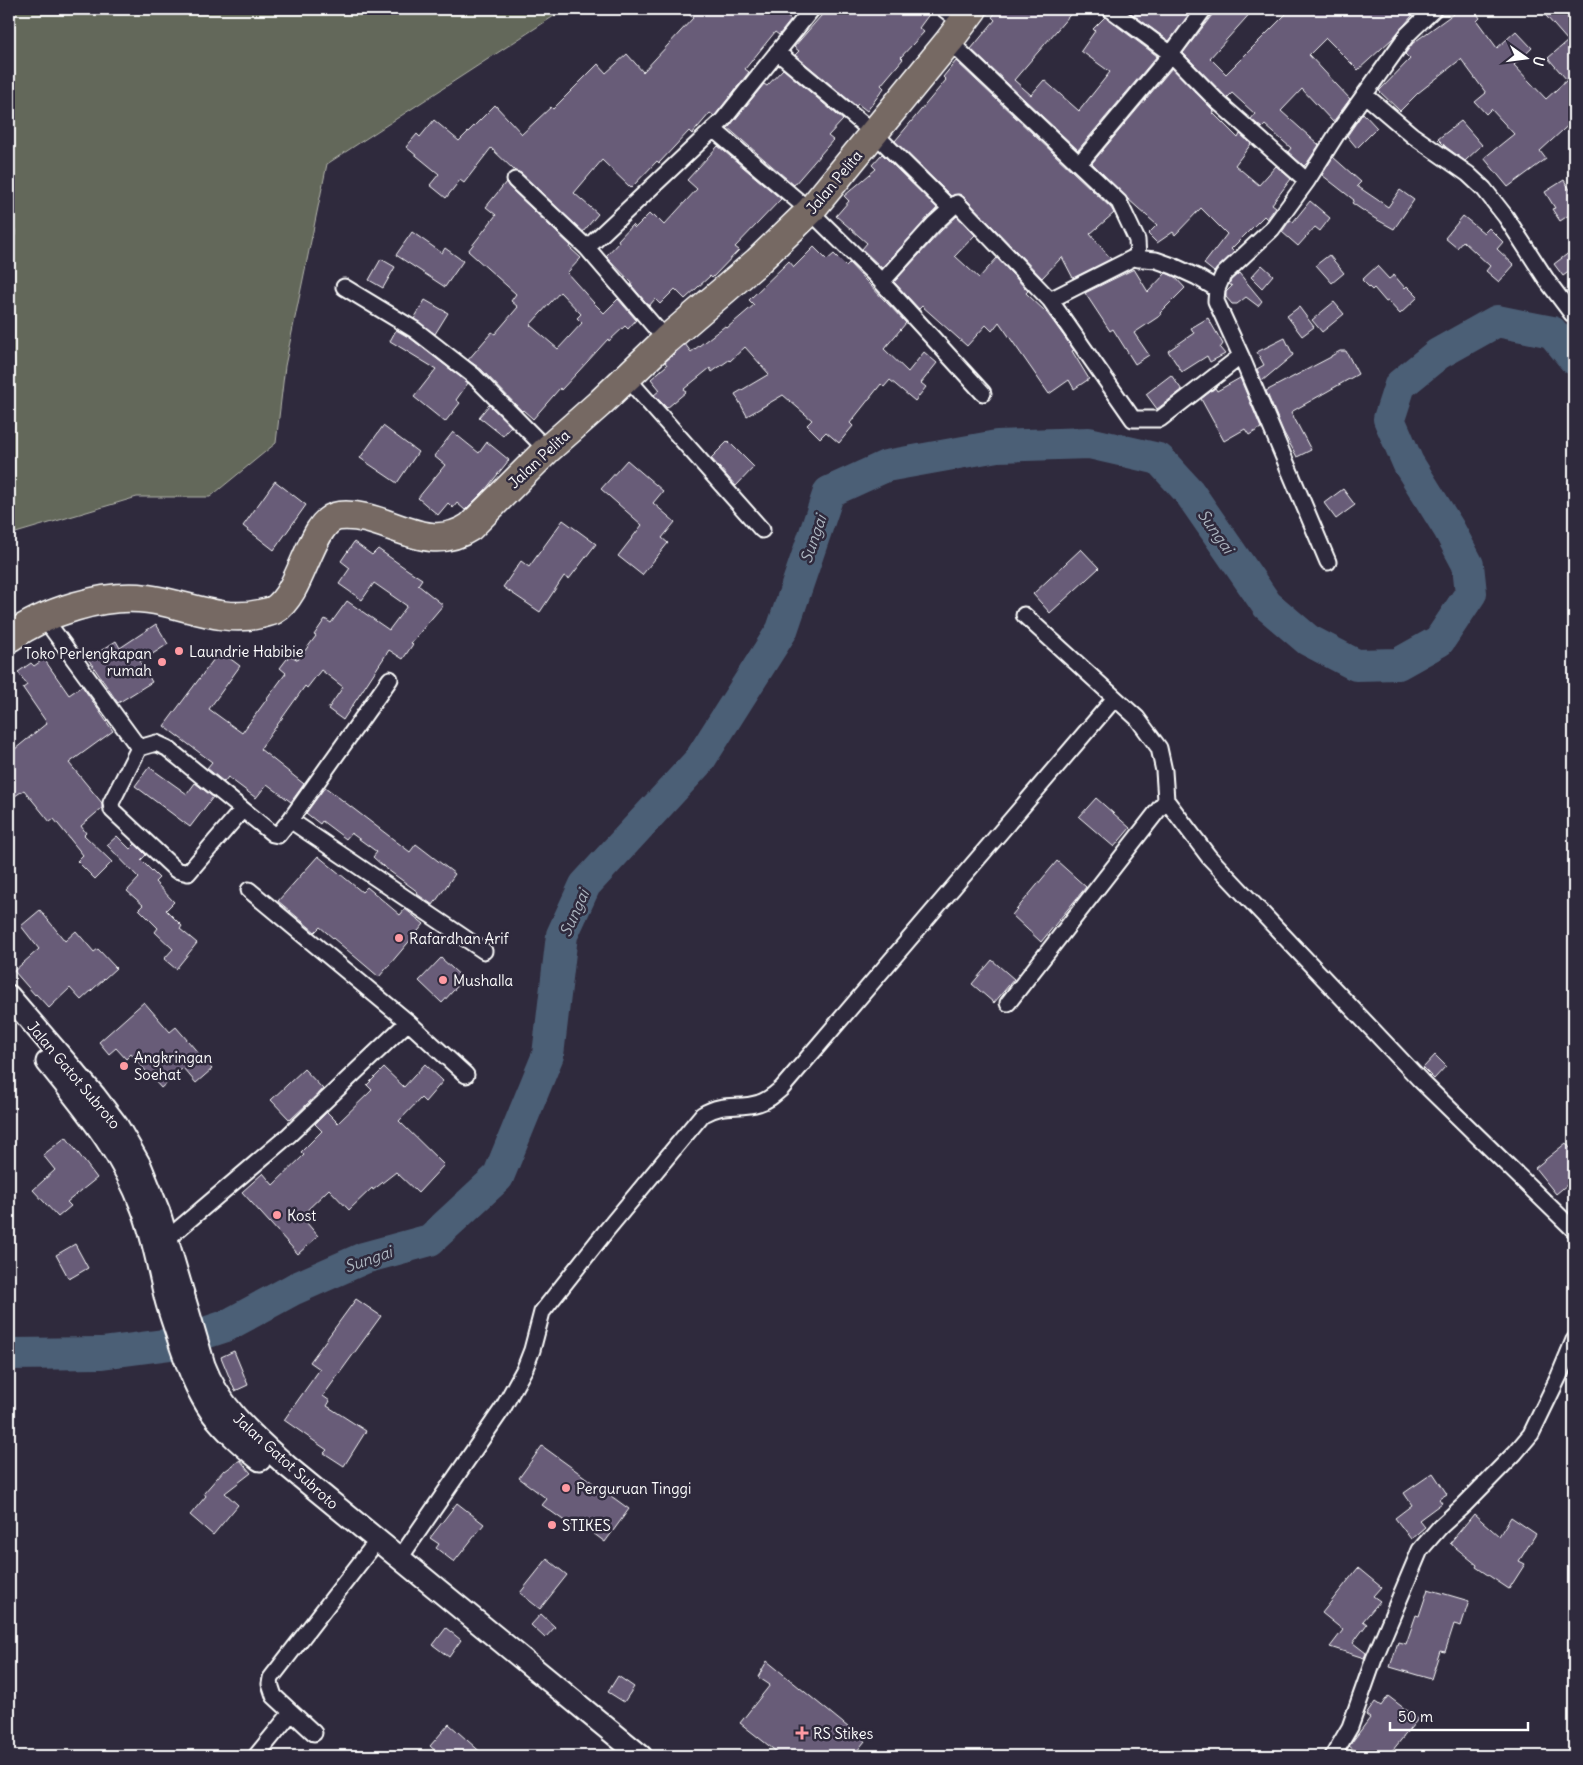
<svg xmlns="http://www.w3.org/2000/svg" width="1583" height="1765" font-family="Delius,sans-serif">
<rect width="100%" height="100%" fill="#2f2a3d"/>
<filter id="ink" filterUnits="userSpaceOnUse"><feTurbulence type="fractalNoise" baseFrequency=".02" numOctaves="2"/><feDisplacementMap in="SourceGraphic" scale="10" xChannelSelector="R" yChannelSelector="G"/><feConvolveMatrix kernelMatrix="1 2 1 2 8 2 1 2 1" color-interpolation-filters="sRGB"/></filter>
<g filter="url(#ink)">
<path fill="#64685a" stroke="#b2b4ac" d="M9,9H560L557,14L327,164L285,366L276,443L210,497H137L9,535V242L16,234L9,205Z"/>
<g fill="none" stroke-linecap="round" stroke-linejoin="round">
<path stroke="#4c5f76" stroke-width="32" d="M9,1354L102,1353L171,1344L226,1326L294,1289L364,1258L430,1240L498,1177L548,1055L562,935L585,885L699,761L782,630L829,492L886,466L997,446L1089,443L1159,459L1189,492L1267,605L1308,640L1356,665L1398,664L1439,641L1471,593L1468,565L1449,529L1408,463L1389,419L1400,385L1438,354L1497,321L1552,332L1574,359"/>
</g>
<path fill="#675b78" stroke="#fff" fill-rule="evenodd" d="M683,9H778L791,20L779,35L775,32L745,69L749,72L716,114L714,116L710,113L692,134L689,131L659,163L657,161L631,188L602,160L574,193L598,214L583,232L521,173L515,171L491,148L464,183L460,180L446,198L430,185L439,174L406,147L417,134L420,137L434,120L459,141L495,105L522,134L551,107L553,109L598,64L606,73L627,54L643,72L693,18Z
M827,9H933L919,28L924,32L901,57L903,59L881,85L884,88L867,111L858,104L856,106L795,55L799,51L794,47Z
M999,9H1075L1014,80L1031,95L1044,80L1079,111L1110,72L1081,51L1095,31L1093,29L1105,17L1157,56L1078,150L971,49L995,20L992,17Z
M1125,9H1193L1169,41Z
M1213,9H1254L1210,58L1226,74L1291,9H1418L1393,38L1358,70L1326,38L1309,55L1350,99L1333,122L1302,89L1281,111L1319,145L1307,163L1304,166L1288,152L1291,148L1265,125L1262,128L1251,119L1255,114L1232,93L1227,98L1183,53L1212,15Z
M1460,9H1474L1480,18L1477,21L1497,48L1516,31L1532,48L1514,65L1546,99L1567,80L1548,58L1568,41L1540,9H1563L1574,22V120L1540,151L1546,159L1508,187L1484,158L1514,134L1491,109L1486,114L1475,102L1486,93L1461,59L1418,93L1400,111L1379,91L1410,59L1405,54L1413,43Z
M956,61L1111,208L1114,213L1090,234L1111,259L1073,278L1062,257L1042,278L964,197L959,194L951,196L895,141L946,80L943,77Z
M1172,68L1214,111L1213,113L1238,138L1240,134L1251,144L1235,165L1259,185L1276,166L1291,179L1272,204L1276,207L1267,219L1264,216L1231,249L1234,252L1214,272L1204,264L1227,234L1201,208L1175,235L1173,232L1157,243L1148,234L1157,225L1128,199L1092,163Z
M783,69L843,120L828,136L833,140L794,185L728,128L764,84L767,86Z
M1363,113L1377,128L1357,148L1347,136Z
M1461,121L1482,145L1465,161L1446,147L1438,139Z
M718,146L781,199L735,247L739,250L712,278L710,276L685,299L675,289L660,304L655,299L649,306L631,285L632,283L606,256L619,242L618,240L632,225L635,228L649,214L652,217L654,215L664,225L697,189L687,180Z
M882,154L937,208L882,268L862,249L867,243L836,216L849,201L844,196L876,169L872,165Z
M1333,157L1361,182L1357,186L1388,207L1400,190L1414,200L1394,229L1374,218L1352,203L1354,200L1322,175Z
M1564,180L1574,196V212L1560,221L1552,209L1555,208L1545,192Z
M506,182L509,187L571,246L570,248L581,258L567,273L593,302L604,313L618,299L636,320L628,329L625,326L609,341L608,339L577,373L561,390L560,388L533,419L523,410L522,411L481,369L468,360L492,332L495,334L518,307L511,301L516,294L468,251L496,215L486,207ZM560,292L581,314L577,318L582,323L558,349L530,325Z
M1310,201L1330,218L1320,231L1315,227L1298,246L1282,232L1290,220L1293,222Z
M957,216L975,235L955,256L979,278L997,258L1028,291L1026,293L1047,313L1074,350L1072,351L1089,379L1074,389L1069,380L1049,394L999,322L992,331L986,325L967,346L922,306L919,309L894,282L941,231Z
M1463,216L1484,233L1489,228L1503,242L1497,249L1514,265L1499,282L1486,271L1490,266L1463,241L1457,248L1445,238Z
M412,232L442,253L445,248L463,261L445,287L396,255Z
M814,247L827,260L834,254L846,266L849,263L906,323L884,349L908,372L924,352L937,363L921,383L926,387L915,401L890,380L884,387L881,384L850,423L853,426L839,443L826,432L820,438L807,425L812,420L783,395L747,416L735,394L769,374L745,347L730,361L729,360L712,372L710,368L684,389L686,392L667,408L654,395L660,390L651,379L667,365L665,362L685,344L691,352L725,326L727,328L754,305L749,300L789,261L794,267Z
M1574,249V268L1563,276L1554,264Z
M1329,255L1344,273L1332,283L1316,265Z
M381,259L395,267L383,288L369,280Z
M1262,265L1273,275L1262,288L1251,277Z
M1377,266L1389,279L1394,275L1405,288L1407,286L1418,297L1400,314L1388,301L1386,302L1374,288L1372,290L1362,280Z
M1134,269L1148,292L1166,273L1175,277L1185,288L1160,313L1161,315L1134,333L1149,355L1135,364L1113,329L1110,331L1085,293Z
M1239,273L1262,301L1258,306L1246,297L1237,304H1232L1226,297V292L1232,286L1229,284L1231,280Z
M425,300L448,313L435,334L414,319Z
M1334,302L1344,314L1322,332L1312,320Z
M1299,307L1314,327L1302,336L1287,316Z
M1208,318L1223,344L1220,348L1225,354L1210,362L1207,356L1182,372L1168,351L1194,333L1191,328Z
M396,330L410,338L468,383L456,400L460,403L445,422L414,397L436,369L390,341Z
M1285,338L1293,355L1262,381L1257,369L1264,365L1257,352Z
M1340,351H1346L1358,374L1291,412L1311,450L1297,457L1284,433L1266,391L1331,357V356Z
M1171,375L1182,390L1157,409L1146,394Z
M1240,378L1261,428L1249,435L1245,429L1224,441L1201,399L1215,388L1217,391Z
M489,405L511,426L503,436L479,417Z
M383,426L418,452L397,483L360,458Z
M453,432L479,453L487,442L509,460L486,489L465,510L457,503L453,508L448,503L438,515L418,498L445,465L434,456Z
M728,441L754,467L736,486L711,458Z
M627,460L663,491L653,503L675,522L662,538L668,543L642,575L618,556L642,525L601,489Z
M275,481L306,505L274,550L243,526Z
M1343,489L1355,505L1336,519L1324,503Z
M563,520L596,544L569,579L564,576L540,612L503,587L521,561L529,567Z
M354,542L372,555L378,549L408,570L422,579L418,585L443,605L411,643L413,644L403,659L389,650L343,720L328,709L343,687L321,670L307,688L305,686L260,749L304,784L291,802L267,784L256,798L228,777L224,782L207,768L212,762L164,726L220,651L240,666L209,709L242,733L286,673L280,668L290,655L298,660L316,636L314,635L325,619L331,623L347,601L389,630L407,606L374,583L362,600L339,584L350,568L341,561Z
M1081,549L1099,568L1050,613L1033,594Z
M156,624L168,644L140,662L152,682L118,703L88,659L116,641L120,648Z
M44,659L69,695L82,686L113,731L69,763L102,803V808L81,826L86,833L84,835L112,862L95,879L77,861L83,855L54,819L50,822L24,790L9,800V754L47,723L23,688L27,685L18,672L31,663L34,666Z
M149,767L187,794L195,783L213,797L190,827L135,786Z
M325,787L410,852L416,844L455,874L433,905L417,894L418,892L384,867L373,857L377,852L351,833L346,839L322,821L320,824L306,813Z
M1096,798L1130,828L1114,847L1079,817Z
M117,836L130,849L135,844L146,855L141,860L159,878L155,882L174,902L166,910L182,926L180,929L197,943L176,969L164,959L173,949L155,932L158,928L139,909L143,905L127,891L139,878L107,845Z
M318,856L362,892L367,887L400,915L405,909L424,924L379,977L320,927L315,932L278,901Z
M1057,861L1086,887L1041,942L1012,915Z
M40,910L65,941L76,931L94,952L98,949L116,968L81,1000L70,988L49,1008L36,994L35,995L14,971L39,949L21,926Z
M441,958L464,979L442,1003L419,981Z
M992,960L1014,979L994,1003L972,984Z
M144,1002L170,1032L176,1027L212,1069L196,1083L183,1068L161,1088L131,1054L126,1059L116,1048L109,1054L99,1042Z
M1435,1055L1446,1066L1434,1079L1423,1068Z
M425,1064L443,1081L425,1102L421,1098L399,1121L444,1165L418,1193L396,1172L373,1190L372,1188L349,1210L329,1189L301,1216L318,1236L298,1254L242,1192L263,1173L273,1185L304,1155L301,1152L322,1131L315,1124L327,1112L338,1123L372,1090L367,1085L384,1068L404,1087Z
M304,1069L323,1089L290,1120L271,1100Z
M66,1137L97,1178L67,1202L71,1206L58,1217L33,1190L55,1170L43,1155Z
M1566,1143L1574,1153V1179L1556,1194L1535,1168Z
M75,1244L88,1268L69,1279L56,1255Z
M356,1299L381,1316L323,1396L330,1401L327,1406L366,1431L344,1466L324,1453L327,1450L284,1420L320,1369L310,1362Z
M234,1351L248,1385L235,1391L221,1357Z
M542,1446L629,1509L605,1542L577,1521L573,1527L542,1505L547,1499L519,1478Z
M240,1460L251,1473L225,1493L238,1505L213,1535L190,1515L206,1496L204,1493L224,1470L225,1471Z
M1433,1473L1447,1494L1439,1499L1442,1503L1419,1520L1425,1527L1411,1539L1395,1518L1412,1505L1404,1493Z
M457,1503L484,1524L454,1562L436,1548L439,1544L430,1538Z
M1474,1514L1499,1536L1511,1517L1536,1534L1519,1561L1525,1564L1509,1589L1476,1567L1477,1565L1450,1543Z
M547,1559L567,1575L540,1609L520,1593Z
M1358,1568L1381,1587L1373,1596L1380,1601L1363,1621L1367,1624L1353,1643L1366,1653L1364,1658L1330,1647L1343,1630L1322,1613Z
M1428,1589L1469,1601L1461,1626L1454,1624L1445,1652L1440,1651L1431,1679L1390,1667L1398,1642L1406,1644L1416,1615L1419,1616Z
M541,1614L555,1627L545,1638L531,1625Z
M446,1628L461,1640L449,1657L433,1645Z
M767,1661L865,1741L853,1756H782L740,1723L770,1685L758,1677Z
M618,1676L634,1687L624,1702L608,1692Z
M1388,1696L1418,1719L1388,1756H1362L1349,1746L1370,1718L1366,1715L1375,1702L1381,1706Z
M449,1724L485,1756H441L430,1746Z"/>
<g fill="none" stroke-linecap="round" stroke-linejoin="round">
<defs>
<path id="street" d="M944,9L962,23
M1110,9L1171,54L1218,102L1307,181
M949,41L1079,164L1171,54L1204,9
M777,52L875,134L950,208
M1365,95L1412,135L1468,174L1484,189L1506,217L1548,282L1572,314
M713,129L810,211L876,276L983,393
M1079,164L1119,202L1137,240L1138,259
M515,180L587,248L723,120L812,9
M587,248L666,340
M882,282L934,224L957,203L1050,300L1133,419H1160L1241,356
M344,287L415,330L474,376L547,450
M1050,300L1133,258L1156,260L1173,266L1197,277L1217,289
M627,378L762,530
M1328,562L1241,356L1216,301L1217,289L1223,275L1272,229L1307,181L1340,129L1407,35L1434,9
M1024,615L1137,718L1159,748L1164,771L1166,800L1209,857L1421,1081L1574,1230
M44,618L139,748L156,743L167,748L273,834L278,835L290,820L390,679
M139,748L111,803L112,810L176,870L188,873L242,810
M290,820L484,951
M249,890L408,1022L466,1075
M1008,1003L1166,800
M168,1238L289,1135L408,1022
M400,1558L503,1408L525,1368L532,1350L542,1312L606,1231L702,1115C725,1101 738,1110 759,1103C769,1100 775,1094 782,1088L1115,698
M314,1733L274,1696L270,1684L271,1678L370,1550
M256,1756L291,1713
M1333,1756L1350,1727L1374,1659L1420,1550L1440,1527L1464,1505L1515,1453L1531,1434L1559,1376L1574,1340"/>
<path id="secondary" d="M9,996L95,1096L117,1125L140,1165L159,1212L204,1365C220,1408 254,1436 287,1466L641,1756
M47,1062C83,1107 122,1153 142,1208C153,1236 158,1267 165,1296C169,1313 176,1330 181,1347C189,1370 197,1392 211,1412C224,1430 243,1446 260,1460"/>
<path id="highway" d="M9,638C44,612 104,593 148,599C186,604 221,623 260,614C264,613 270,612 274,610C303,593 310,519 339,516C385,511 425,557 470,527L547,450L599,404L666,340L757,262L810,211L949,41L973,9"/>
</defs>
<use href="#street" stroke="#fff" stroke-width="19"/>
<use href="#secondary" stroke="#fff" stroke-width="25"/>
<use href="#highway" stroke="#fff" stroke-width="31"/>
<use href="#street" stroke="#2f2a3d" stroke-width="15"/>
<use href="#secondary" stroke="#2f2a3d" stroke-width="21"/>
<use href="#highway" stroke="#766964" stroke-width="28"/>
</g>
</g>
<g fill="#ff9aa2" stroke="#2f2a3d" stroke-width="2">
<circle cx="179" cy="651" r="5"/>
<circle cx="162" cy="662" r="5"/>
<circle cx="399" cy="938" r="5"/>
<circle cx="443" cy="980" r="5"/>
<circle cx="124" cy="1066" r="5"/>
<circle cx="277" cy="1215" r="5"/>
<circle cx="566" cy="1488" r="5"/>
<circle cx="552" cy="1525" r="5"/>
<path d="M799.5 1725.5h5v5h5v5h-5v5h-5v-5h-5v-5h5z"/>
</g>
<g text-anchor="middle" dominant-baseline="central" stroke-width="5" stroke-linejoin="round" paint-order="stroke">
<g font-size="15" fill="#fff" stroke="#2f2a3d">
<text transform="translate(834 182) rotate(-50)">Jalan Pelita</text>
<text transform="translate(539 459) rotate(-43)">Jalan Pelita</text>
<text transform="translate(74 1075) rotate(50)">Jalan Gatot Subroto</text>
<text transform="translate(286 1461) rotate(42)">Jalan Gatot Subroto</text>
</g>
<g font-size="15" fill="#fff" stroke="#2f2a3d" text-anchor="start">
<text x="189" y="651">Laundrie Habibie</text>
<text x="152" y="653" text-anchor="end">Toko Perlengkapan<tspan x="152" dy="17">rumah</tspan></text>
<text x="409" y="938">Rafardhan Arif</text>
<text x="453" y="980">Mushalla</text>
<text x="134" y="1057">Angkringan<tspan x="134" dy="17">Soehat</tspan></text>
<text x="287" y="1215">Kost</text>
<text x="576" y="1488">Perguruan Tinggi</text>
<text x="562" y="1525">STIKES</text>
<text x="813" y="1733">RS Stikes</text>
</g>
<g font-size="16" font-style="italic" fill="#aeb7c1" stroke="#2f2a3d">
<text transform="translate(1216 531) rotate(55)">Sungai</text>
<text transform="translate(813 539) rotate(-71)">Sungai</text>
<text transform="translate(574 913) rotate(-66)">Sungai</text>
<text transform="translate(368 1259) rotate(-19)">Sungai</text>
</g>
</g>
<rect width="1583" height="1765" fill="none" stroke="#2f2a3d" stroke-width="30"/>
<rect x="15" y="15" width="1553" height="1735" fill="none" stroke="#fff" stroke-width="2" filter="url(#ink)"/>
<g transform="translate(1526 58) rotate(104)" stroke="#2f2a3d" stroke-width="4" paint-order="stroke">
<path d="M0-4L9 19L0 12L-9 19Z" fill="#ffffff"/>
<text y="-8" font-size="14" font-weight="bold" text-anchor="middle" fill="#ffffff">U</text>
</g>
<path d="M1390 1722v8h138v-8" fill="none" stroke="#ffffff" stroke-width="2.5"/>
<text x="1398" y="1722" font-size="15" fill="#ffffff" stroke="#2f2a3d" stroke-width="4" paint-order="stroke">50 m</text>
</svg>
